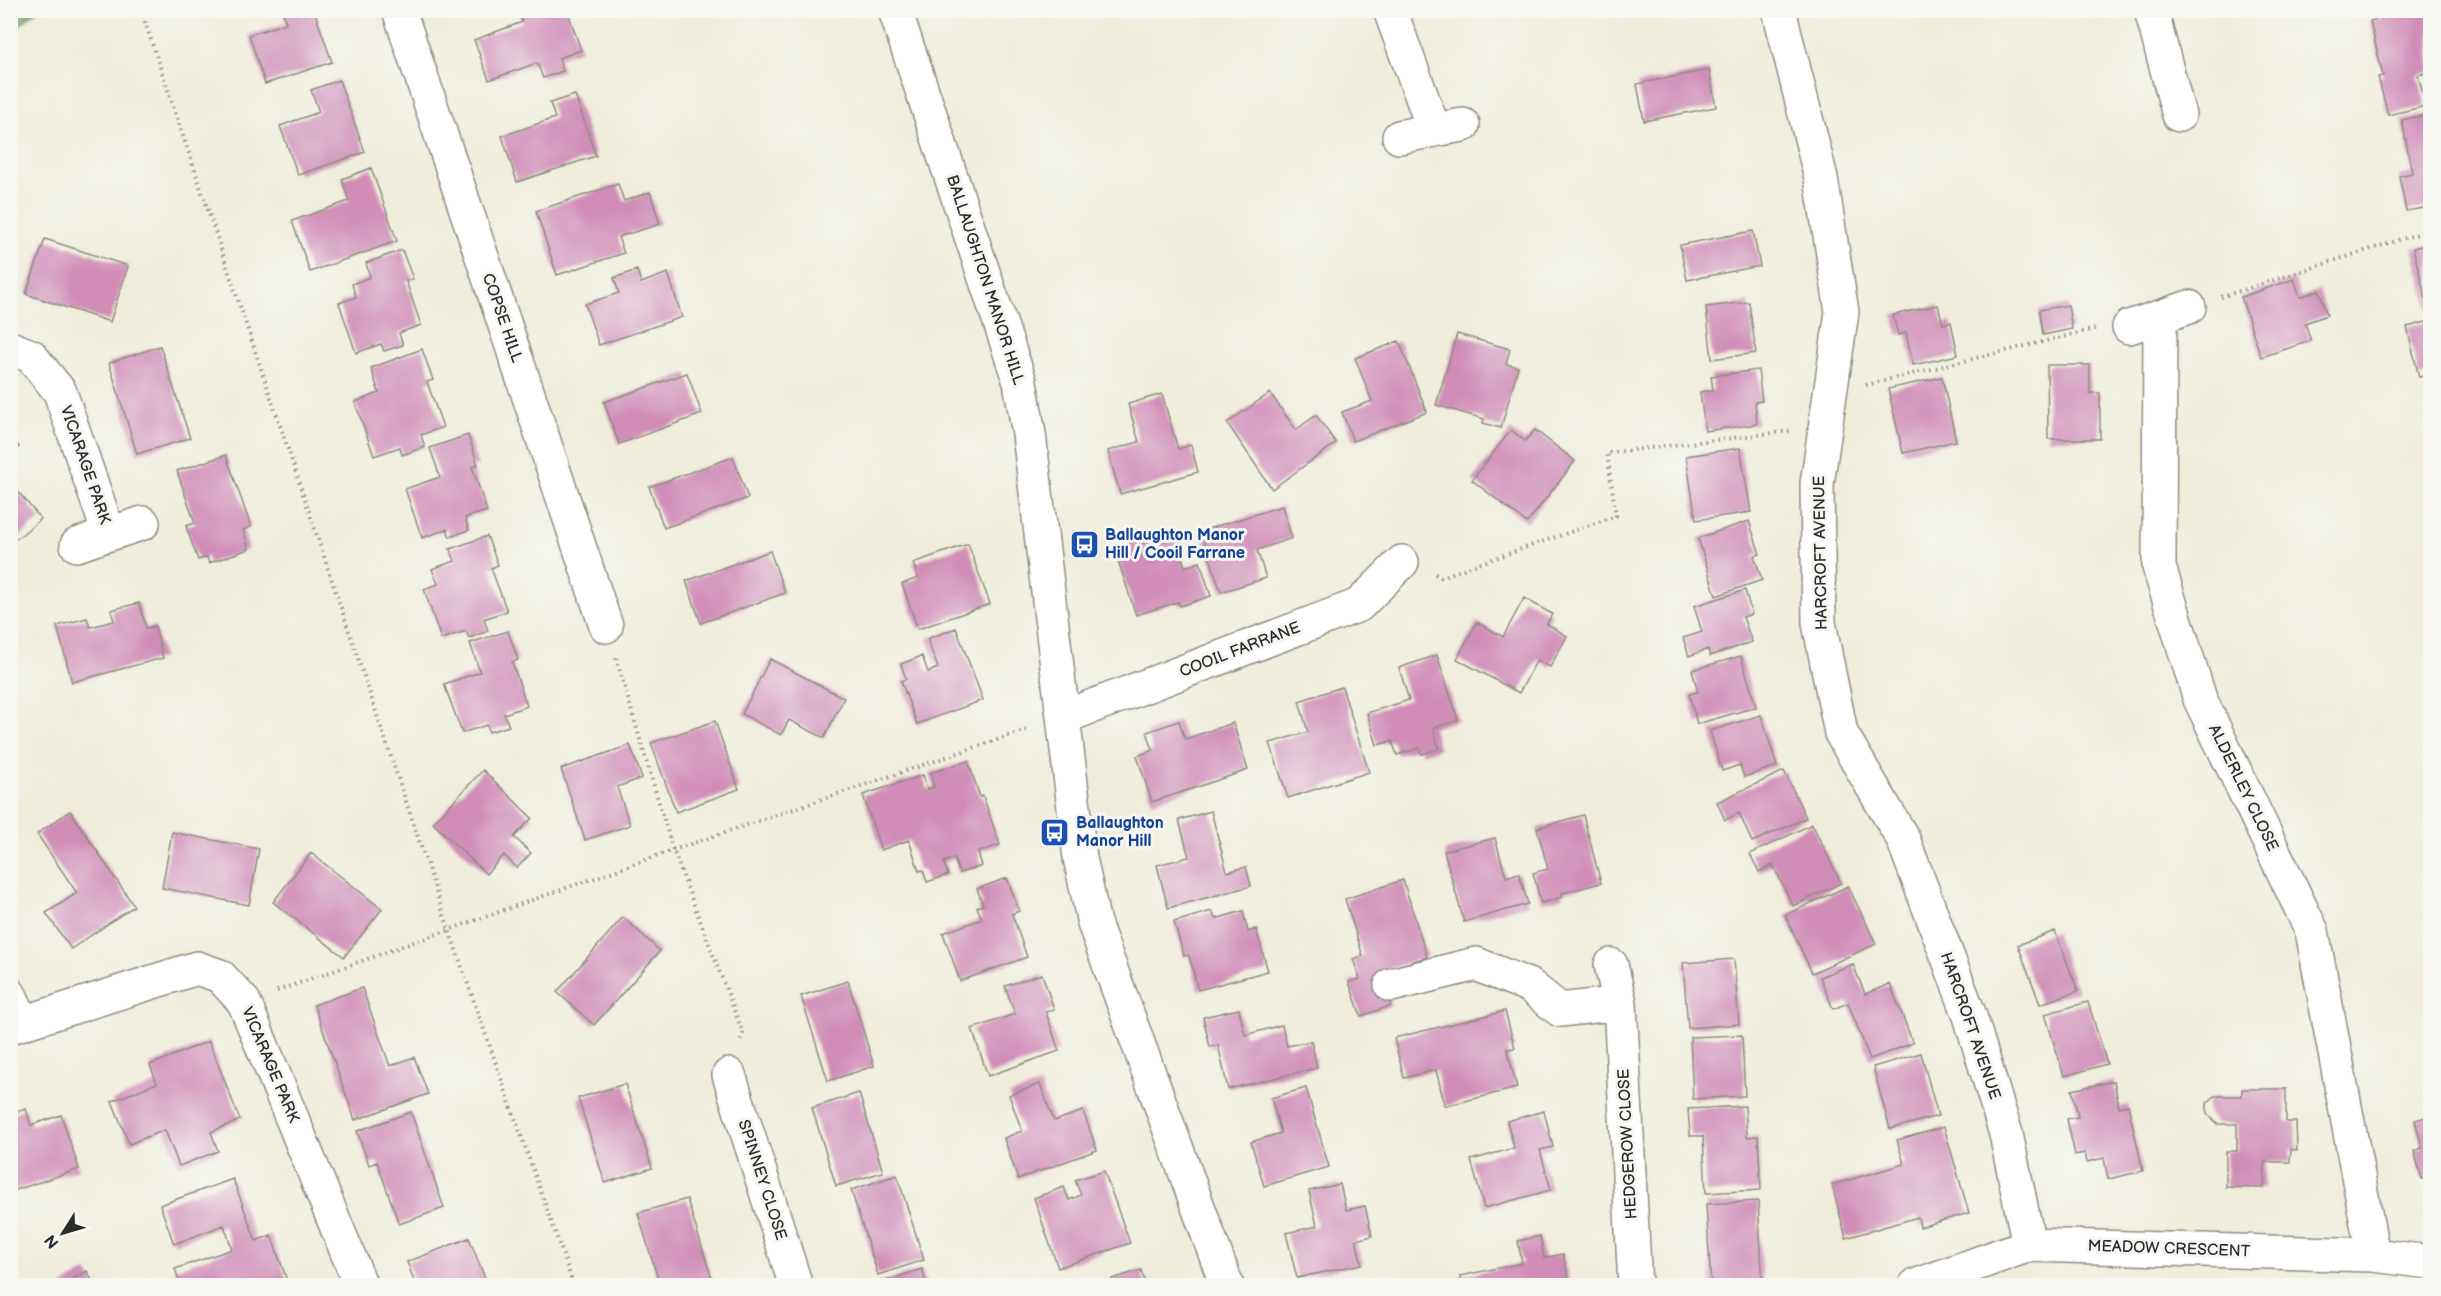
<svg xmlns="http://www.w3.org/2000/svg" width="2441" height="1296" font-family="'Balsamiq Sans',sans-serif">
<rect width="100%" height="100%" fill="#f6f6f2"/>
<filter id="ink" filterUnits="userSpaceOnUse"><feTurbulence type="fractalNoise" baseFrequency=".0167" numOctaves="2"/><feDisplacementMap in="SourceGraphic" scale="12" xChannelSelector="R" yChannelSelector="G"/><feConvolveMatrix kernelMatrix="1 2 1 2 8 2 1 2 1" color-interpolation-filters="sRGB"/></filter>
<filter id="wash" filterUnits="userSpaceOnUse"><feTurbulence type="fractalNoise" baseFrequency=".008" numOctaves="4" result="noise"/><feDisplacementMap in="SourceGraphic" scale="24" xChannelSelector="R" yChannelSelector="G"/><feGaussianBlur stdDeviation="1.35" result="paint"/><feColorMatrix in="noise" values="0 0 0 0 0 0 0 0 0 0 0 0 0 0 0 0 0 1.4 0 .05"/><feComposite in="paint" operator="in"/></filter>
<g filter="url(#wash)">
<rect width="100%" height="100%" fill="#f0eddb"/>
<path fill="#7a6" stroke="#516a48" stroke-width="1.5" d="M11,10H36V11L11,33Z"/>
<g id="blocks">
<path fill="#d08eb7" d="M282,10H314L332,62L265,84L249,35L286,23Z
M518,10H567L581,50L559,58L563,71L543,78L537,63L489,80L474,40L522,22Z
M2413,10H2430V72L2418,75L2426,106L2388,115L2378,77L2383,76L2370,21Z
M1709,70L1716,107L1644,121L1637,84Z
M339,80L365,152L298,175L280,126L319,112L311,90Z
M575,95L596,156L517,182L502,136L555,118L550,103Z
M2430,114V207L2406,211L2399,176L2412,173L2402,120Z
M371,168L397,241L310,272L292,221L349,201L342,179Z
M618,184L624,201L650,192L660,224L618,237L624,253L557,275L536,211Z
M1753,231L1760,266L1687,280L1680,245Z
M45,239L128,266L110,322L26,294Z
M2430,244V315L2413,248Z
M402,250L413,279L406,281L421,325L399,333L403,345L384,351L381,344L356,353L339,303L356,297L352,284L370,277L366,263Z
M637,270L641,283L668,273L682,317L599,345L585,304L619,293L614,278Z
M2294,279L2300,297L2319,290L2327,315L2305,323L2311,341L2261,357L2241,297Z
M1749,302L1756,353L1712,359L1706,307Z
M1938,305L1943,324L1951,322L1958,355L1913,365L1906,333L1898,335L1893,315Z
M2068,305L2072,329L2043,335L2039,310Z
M2430,321V374L2419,377L2407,327Z
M1457,334L1510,349L1506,364L1518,367L1501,428L1483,423L1484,419L1436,405Z
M1399,341L1427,412L1353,441L1342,412L1372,401L1355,358Z
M160,346L190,438L137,454L109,363Z
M422,349L433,380L427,382L443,427L421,435L425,447L402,455L400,447L374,456L355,402L379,393L371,368Z
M2047,365H2090V393H2100V439H2048Z
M1758,370L1762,401L1755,402L1757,424L1705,431L1700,392L1713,390L1711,376Z
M687,373L702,414L619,444L604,402Z
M1942,377L1956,441L1903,453L1888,389Z
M1270,393L1296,430L1316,415L1336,443L1272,489L1227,423Z
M1162,394L1178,449L1191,445L1198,472L1120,494L1108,451L1139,442L1128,404Z
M1511,430L1525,441L1535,430L1575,461L1527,523L1472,480Z
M468,435L478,465L472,467L487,511L465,518L469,530L450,537L447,529L422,538L405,489L440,477L430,448Z
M10,436L19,447L10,454Z
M1740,448L1751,512L1696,520L1686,456Z
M226,455L251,527L243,530L249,549L209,563L207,557L198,560L186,526L195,523L177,471Z
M733,457L748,498L664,528L649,487Z
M10,482L41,519L10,544Z
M1282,506L1292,538L1257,550L1266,578L1221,592L1201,531Z
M1749,521L1760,554L1754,556L1762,580L1716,596L1698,538Z
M1162,532L1164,541L1175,537L1185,567L1200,562L1211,596L1180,606L1178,602L1136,615L1114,548Z
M487,536L498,565L491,568L507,611L484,619L488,631L469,638L466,631L441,639L424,589L438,584L432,569L455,561L450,549Z
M968,544L990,604L918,629L902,584L918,578L913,563Z
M770,551L785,593L701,623L686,581Z
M1745,590L1752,614L1743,617L1752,642L1710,656L1708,649L1689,656L1683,638L1702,632L1694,606Z
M1524,598L1552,614L1547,624L1567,636L1550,667L1537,660L1519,693L1457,659L1477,622L1503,637Z
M139,603L146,628L155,626L163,658L72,682L57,626L87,618L90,627L114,621L111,610Z
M956,628L983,700L917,724L901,681L906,679L901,664L922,656L928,672L938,668L927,639Z
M508,631L518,660L512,662L527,706L504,714L509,726L489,732L487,725L462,733L444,684L480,672L470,643Z
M1437,655L1458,720L1433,728L1439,749L1422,754L1419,748L1397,755L1392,741L1377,745L1367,713L1409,700L1399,668Z
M1741,656L1756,707L1697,724L1689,694L1698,692L1692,670Z
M770,659L844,698L824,738L789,720L781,735L742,714Z
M1342,687L1369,772L1288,798L1270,743L1308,732L1299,701Z
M1761,715L1777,766L1744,777L1740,765L1722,771L1710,731Z
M715,721L739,789L676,812L651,743Z
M1179,721L1185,739L1233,723L1248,770L1152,802L1137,756L1153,750L1147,732Z
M630,745L642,778L617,787L630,825L585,840L561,769Z
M968,761L980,797L983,796L1000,845L978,852L982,866L959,873L954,858L944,862L948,875L927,882L923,870L919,871L909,840L881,850L863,795L923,775L927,789L934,787L930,773Z
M483,770L532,818L514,837L531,853L517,868L504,855L486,874L433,823Z
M1784,771L1806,818L1752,842L1739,813L1725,820L1717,802Z
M70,811L134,906L71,949L46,913L77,893L37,834Z
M1211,811L1227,872L1246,867L1251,886L1168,908L1157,865L1189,857L1179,820Z
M1583,815L1601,883L1562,893L1563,897L1541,903L1533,873L1548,869L1537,828Z
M1812,824L1841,883L1793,906L1773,865L1759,872L1750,854Z
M172,832L259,849L249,905L162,888Z
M1495,838L1506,877L1519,873L1528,904L1464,922L1444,851Z
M311,853L382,909L344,957L273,902Z
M1007,878L1019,911L1012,914L1027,957L960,981L943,933L982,919L977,907L983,905L977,889Z
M1403,880L1427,957L1380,972L1391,1006L1361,1016L1349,982L1360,979L1353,959L1363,956L1345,899Z
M1848,886L1876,944L1812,973L1785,915Z
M1212,911L1215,919L1243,911L1248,932L1256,929L1268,971L1198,990L1189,955L1184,956L1174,922Z
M623,917L660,951L594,1025L557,992Z
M2055,931L2078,991L2040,1004L2018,945Z
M1734,959L1739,1024L1688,1028L1683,963Z
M1853,964L1865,994L1890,984L1913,1043L1870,1059L1848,1003L1833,1009L1820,977Z
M1042,974L1054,1009L1046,1012L1059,1051L988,1076L972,1029L1015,1014L1005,986Z
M848,981L874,1066L828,1081L801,996Z
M362,988L390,1066L414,1057L428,1094L355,1120L314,1005Z
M2088,1002L2107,1064L2064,1076L2045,1014Z
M1239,1009L1245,1035L1282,1025L1287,1046L1311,1041L1317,1068L1228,1089L1218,1045L1210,1047L1203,1017Z
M1505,1011L1515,1048L1507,1049L1517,1088L1445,1106L1436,1070L1404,1078L1394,1038Z
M1742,1035L1745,1096L1693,1099L1690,1037Z
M209,1041L240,1120L211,1132L218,1151L179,1166L165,1130L129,1144L112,1101L157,1083L150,1065Z
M1921,1053L1938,1116L1890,1129L1873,1067Z
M2114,1081L2119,1107L2128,1105L2143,1171L2108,1179L2104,1158L2087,1162L2085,1153L2075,1155L2067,1119L2078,1117L2072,1090Z
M625,1084L652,1168L605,1183L578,1098Z
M1040,1084L1054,1121L1083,1111L1097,1150L1018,1179L1004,1138L1022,1131L1009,1095Z
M1306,1088L1329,1167L1264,1186L1251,1142L1281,1133L1271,1098Z
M2242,1089H2286V1122H2296L2297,1151L2291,1149L2290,1162H2265L2264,1188L2226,1187V1151H2237V1124H2217L2207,1113V1103L2215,1096H2242Z
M859,1093L883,1172L836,1186L812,1108Z
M1745,1106L1747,1137L1758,1136L1761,1190L1706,1193L1703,1136H1690L1688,1109Z
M26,1109L31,1125L61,1115L79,1169L10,1192V1114Z
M1544,1111L1553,1147L1540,1150L1551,1190L1484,1208L1471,1160L1514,1148L1507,1121Z
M411,1112L444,1208L399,1224L377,1162L369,1165L357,1131Z
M2430,1116V1177L2422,1179L2414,1151L2422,1148L2415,1120Z
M1944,1127L1969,1213L1920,1227L1918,1217L1846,1238L1832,1185L1904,1164L1897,1140Z
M1104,1171L1130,1243L1058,1268L1034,1198L1064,1187L1069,1200L1081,1195L1075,1180Z
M897,1175L924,1260L878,1275L851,1190Z
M233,1179L256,1241L271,1235L289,1286H181L175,1269L232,1249L224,1225L174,1244L160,1205Z
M1340,1184L1346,1210L1365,1206L1372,1236L1356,1240L1362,1264L1297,1278L1286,1233L1317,1226L1309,1191Z
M687,1199L714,1286H660L638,1213Z
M1758,1201L1763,1286H1711L1706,1204Z
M1540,1236L1544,1258L1563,1254L1570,1286H1462L1460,1276L1522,1263L1518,1241Z
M469,1238L488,1286H416L407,1262Z
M922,1269L927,1286H873V1285Z
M1141,1270L1146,1286H1114L1112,1279Z
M87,1271L95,1286H61Z"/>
</g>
</g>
<g filter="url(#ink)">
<use href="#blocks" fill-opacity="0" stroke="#8e8c83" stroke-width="1.5"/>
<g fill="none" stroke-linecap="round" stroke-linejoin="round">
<defs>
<path id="minor" d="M399,10L606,626
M895,10L1020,382L1029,434L1080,858L1094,923L1227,1286
M1390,10L1434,130L1399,137
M1779,10L1821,178L1842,312L1817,484L1819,623L1841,733L1903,839L1970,1016L2006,1134L2029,1245
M2151,10L2179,115
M1434,130L1463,125
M2160,317L2189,307
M2129,327L2160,317L2159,567L2200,699L2312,931L2373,1255
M10,348L31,356L60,392L109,534L77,545
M109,534L143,523
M1064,717L1359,605L1402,562
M1611,965L1620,1003L1635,1286
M1391,985L1476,964L1530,986L1560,1010L1620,1003
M10,995L23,1023
M10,1027L197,968L220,976L244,1002L361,1286
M729,1075L796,1286
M1915,1286L2029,1245L2373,1255L2430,1262"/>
</defs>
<use href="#minor" stroke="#8e8c83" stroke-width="36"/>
<path stroke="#8e8c83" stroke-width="4" stroke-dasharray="1.5 4.5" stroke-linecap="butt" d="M141,10L449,930L574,1286
M2221,297L2430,230
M1866,385L2095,329
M1435,574L1441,577L1616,516L1607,453L1790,431
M616,658L673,850L743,1033L739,1043
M277,991L673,850L1029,729"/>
<use href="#minor" stroke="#fff" stroke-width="33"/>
</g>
</g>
<defs>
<symbol id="bus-square" viewBox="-11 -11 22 22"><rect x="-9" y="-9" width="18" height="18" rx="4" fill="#1a4fb4" stroke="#f6f6f2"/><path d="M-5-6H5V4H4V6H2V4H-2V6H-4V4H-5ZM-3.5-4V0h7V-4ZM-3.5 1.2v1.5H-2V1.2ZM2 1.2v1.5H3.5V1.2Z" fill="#fff"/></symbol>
</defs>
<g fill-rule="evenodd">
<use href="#bus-square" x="1068" y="528" width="33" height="33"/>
<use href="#bus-square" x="1038" y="816" width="33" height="33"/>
</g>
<g text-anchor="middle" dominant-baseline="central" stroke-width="6" stroke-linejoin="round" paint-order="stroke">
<g font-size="16" fill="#2b2b2b" stroke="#f6f6f2">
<text transform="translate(985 280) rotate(72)">BALLAUGHTON MANOR HILL</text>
<text transform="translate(502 318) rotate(71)">COPSE HILL</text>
<text transform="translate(85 465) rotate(71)">VICARAGE PARK</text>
<text transform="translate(1821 553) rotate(-91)">HARCROFT AVENUE</text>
<text transform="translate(1240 650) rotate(-21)">COOIL FARRANE</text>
<text transform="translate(2243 788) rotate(64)">ALDERLEY CLOSE</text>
<text transform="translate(1970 1026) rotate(71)">HARCROFT AVENUE</text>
<text transform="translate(270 1065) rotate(67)">VICARAGE PARK</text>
<text transform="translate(1628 1144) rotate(-93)">HEDGEROW CLOSE</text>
<text transform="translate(762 1180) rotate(72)">SPINNEY CLOSE</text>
<text transform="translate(2169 1249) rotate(2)">MEADOW CRESCENT</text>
</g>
<g font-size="16" font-weight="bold" fill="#164399" stroke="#f6f6f2" text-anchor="start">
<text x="1105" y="535">Ballaughton Manor<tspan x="1105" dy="18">Hill / Cooil Farrane</tspan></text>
<text x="1076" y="823">Ballaughton<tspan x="1076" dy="18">Manor Hill</tspan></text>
</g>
</g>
<rect width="2441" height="1296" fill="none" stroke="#f6f6f2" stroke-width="36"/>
<g transform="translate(63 1233) rotate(233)" stroke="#f6f6f2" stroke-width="4.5" paint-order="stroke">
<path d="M0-4.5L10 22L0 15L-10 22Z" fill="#2b2b2b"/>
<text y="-9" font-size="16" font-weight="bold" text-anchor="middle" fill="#2b2b2b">N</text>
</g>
</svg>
